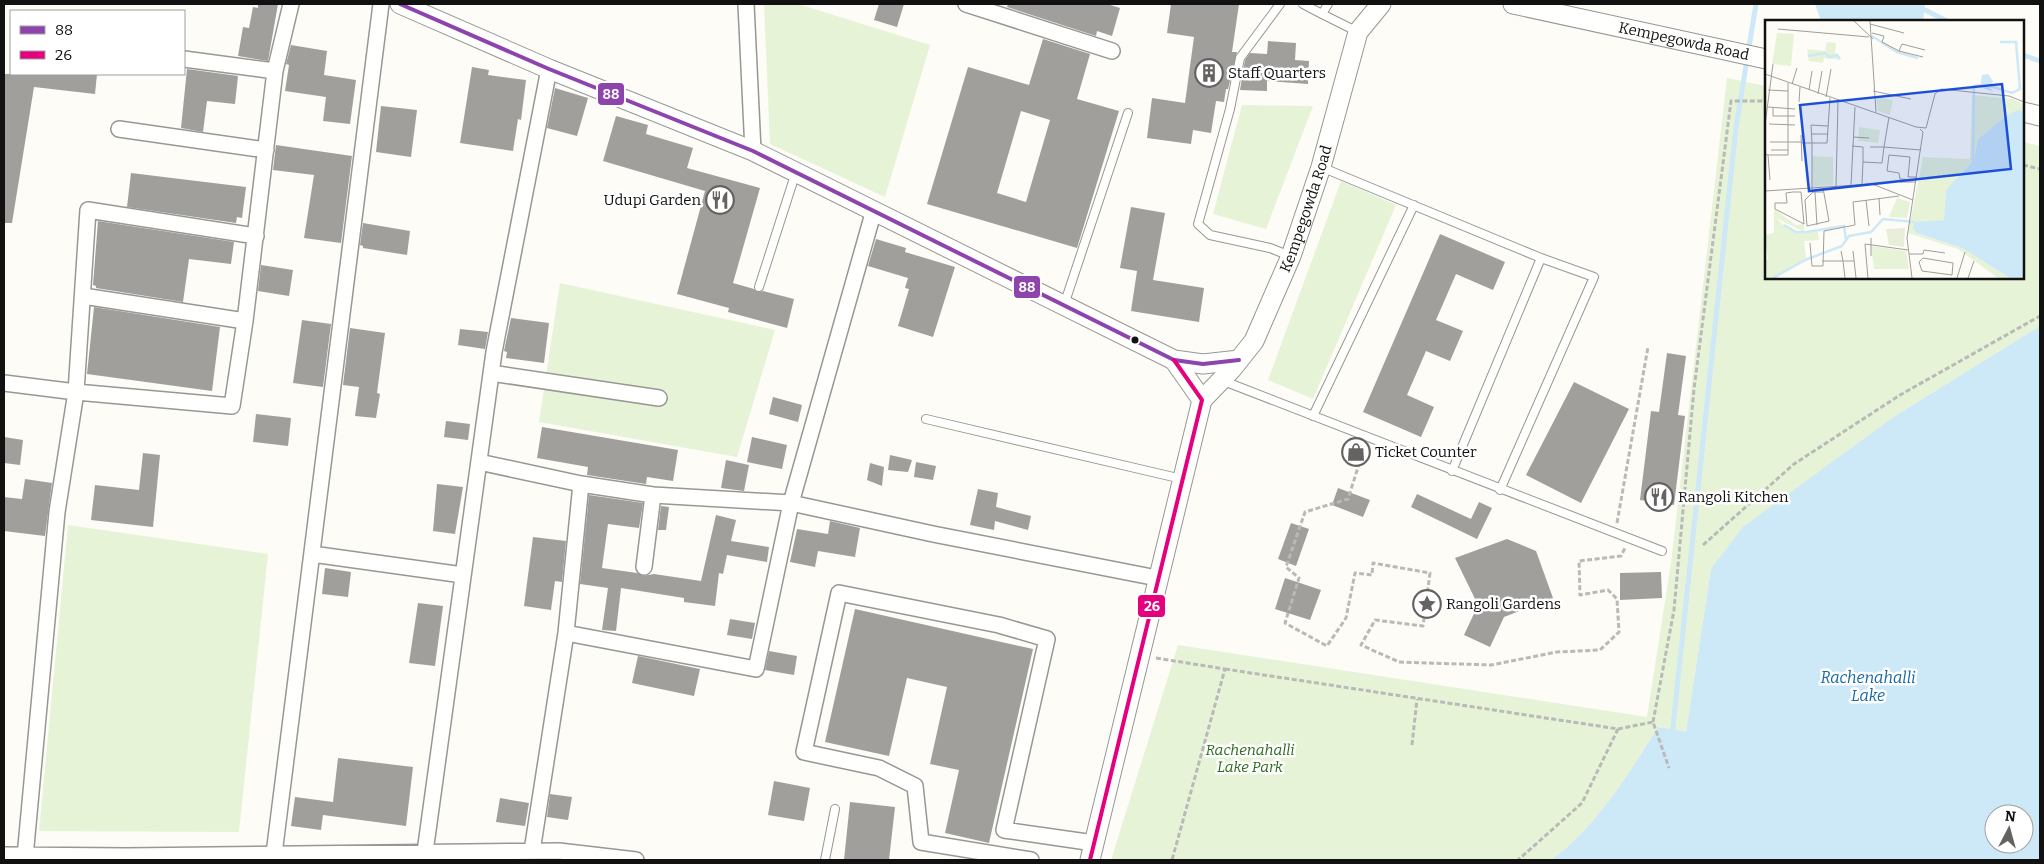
<svg xmlns="http://www.w3.org/2000/svg" width="2044" height="864" font-family="Bitter,serif">
<rect width="100%" height="100%" fill="#fdfcf7"/>
<path fill="#e7f3d7" d="M764,4H798L930,45L885,197L770,144Z
M1727,78L1766,86V278H2023V142L2040,146V326L1895,416L1711,569L1686,733L1658,727C1630,772 1594,830 1551,860H1111L1178,645L1647,717L1671,563Z
M1242,105L1313,106L1266,229L1213,214Z
M1341,181L1396,205L1313,399L1268,380Z
M560,283L775,330L737,457L539,422Z
M68,525L268,554L239,832L39,831Z"/>
<path fill="#cde8f7" fill-rule="evenodd" d="M1815,4H1925L1923,21H1821Z
M2040,326V860H1551C1594,830 1630,772 1658,727L1686,732L1711,569L1743,527L1895,416ZM1994,814H2024V844H1994Z"/>
<g fill="none" stroke-linecap="round" stroke-linejoin="round">
<path stroke="#cde8f7" stroke-width="5" d="M1925,10L1947,21
M2023,55L2040,61
M1672,736L1736,127L1756,4"/>
</g>
<path fill="#a19f9c" fill-rule="evenodd" d="M258,4H278L268,61L238,56L243,27L249,28L253,7L258,8Z
M879,4H904L897,27L874,20Z
M1008,4H1107L1120,8L1112,36L1097,31L1096,36L1007,7Z
M1171,4H1239L1232,52H1237L1228,89H1226L1224,102L1216,101L1211,133L1193,130L1191,144L1147,138L1152,98L1185,103L1194,37L1167,33Z
M1043,39L1090,54L1077,99L1119,111L1077,248L927,204L968,67L1029,85ZM1021,111L1050,120L1026,202L997,193Z
M1268,41L1296,43L1295,60L1309,61L1308,84L1267,81V91L1240,90L1245,60L1250,53L1267,54Z
M291,45L327,51L324,75L356,80L350,124L323,121L326,97L285,91L289,65L286,64Z
M472,67L489,70L488,75L526,80L521,120L518,119L513,151L460,143Z
M187,69L238,76L235,104L207,101L203,132L181,128Z
M4,74H97L95,94L34,87L12,223H4Z
M555,88L588,98L577,136L547,128Z
M381,106L417,110L411,157L376,152Z
M616,116L648,125L646,134L693,148L687,168L760,188L733,283L754,289L758,292L763,291L794,299L787,328L728,312L729,308L677,294L705,191L603,161Z
M276,145L352,156L341,243L304,238L314,175L273,170Z
M131,173L246,187L242,218L237,217L236,223L127,207Z
M1131,207L1165,213L1153,280L1204,288L1199,322L1131,311L1137,271L1120,268Z
M98,221L234,242L231,264L189,259L183,302L96,288V286L93,285Z
M363,223L410,231L407,255L363,248V246L360,245Z
M1440,234L1505,262L1493,290L1456,274L1436,320L1463,331L1450,361L1426,351L1407,395L1434,407L1421,437L1363,412Z
M876,239L906,248L905,252L955,267L933,337L898,326L909,289L905,288L908,278L868,266Z
M261,265L293,270L289,296L258,291Z
M94,307L220,327L212,391L87,374Z
M511,318L549,323L544,363L506,358L507,352L504,351Z
M302,320L331,324L323,387L293,383Z
M350,328L385,333L377,393L380,394L376,418L355,416L359,387L343,385Z
M460,329L488,332L485,349L458,345Z
M1667,353L1686,356L1678,415L1685,416L1674,505L1640,500L1651,411L1659,412Z
M1574,382L1629,409L1581,503L1526,475Z
M773,397L802,405L798,422L769,414Z
M256,414L291,418L288,446L253,442Z
M446,421L470,424L468,440L444,437Z
M542,427L678,450L673,481L647,477L646,484L587,475L588,467L537,458Z
M4,437L23,440L20,465L4,463Z
M752,437L787,445L782,469L747,462Z
M143,453L160,455L153,527L91,520L95,485L139,490Z
M890,455L912,460L908,472L888,470Z
M726,460L749,465L744,491L721,488Z
M916,462L936,466L933,480L914,477Z
M870,463L884,467L882,486L867,480Z
M25,479L52,483L45,536L4,531V497L22,499Z
M437,484L463,487L455,534L433,531Z
M1338,488L1370,500L1363,517L1332,505Z
M978,489L998,493L996,507L1031,516L1028,530L995,521L994,530L970,525Z
M1417,494L1471,519L1479,502L1492,508L1477,539L1411,507Z
M589,495L643,503L639,528L608,524L602,568L637,573L643,576L654,574L701,581L716,515L736,520L731,541L769,547L767,562L727,555L723,574L719,573L715,606L684,602V598L621,588L616,631L602,630L608,588L580,584Z
M661,506L669,507L666,530H658Z
M830,521L860,528L855,557L818,551L815,567L790,562L797,529L828,534Z
M1291,523L1309,529L1296,566L1278,559Z
M533,537L566,541L562,582L555,581L551,610L524,606Z
M1507,539L1536,551L1553,598L1504,617L1490,647L1464,635L1478,605L1455,558Z
M325,568L351,572L348,597L322,594Z
M1661,572L1662,598L1620,600V573Z
M1285,578L1321,590L1310,620L1275,609Z
M418,603L443,606L435,666L409,663Z
M855,609L1033,649L989,843L945,833L959,770L930,764L947,687L907,678L889,756L825,742Z
M730,619L755,623L752,639L727,635Z
M769,651L797,656L794,675L765,670Z
M638,656L700,669L694,696L632,683Z
M338,758L413,767L406,826L323,815L321,830L291,826L295,797L333,802Z
M774,781L810,788L804,821L768,815Z
M550,794L572,797L568,820L547,817Z
M500,798L529,803L525,826L496,822Z
M850,802L895,807L889,860H844Z"/>
<g fill="none" stroke-linecap="round" stroke-linejoin="round">
<defs>
<path id="service" d="M1280,4L1240,58L1230,109L1198,224L1210,235L1270,248L1290,256
M1303,4L1322,14
M1328,4L1322,14L1358,32
M1321,167L1541,258L1594,277L1500,490
M759,287L796,172
M1064,305L1128,113
M1221,380L1662,551
M1313,416L1414,205
M926,419L1182,479
M1452,471L1541,258
M825,860L835,809"/>
<path id="minor" d="M746,4L753,151
M966,4L1112,51
M184,59L275,71
M119,129L266,150
M256,236L88,210L76,392L232,406L245,321L275,71L291,4
M83,296L245,321
M491,373L659,398
M4,383L76,392L57,512L25,857
M479,462L581,484L566,633
M581,484L653,495L644,567
M653,495L791,503L874,210
M312,554L463,575
M532,851L566,633L756,669L791,503L933,534L1157,578
M425,852L494,352L549,69
M274,854L381,4
M4,855L127,856L559,851L636,860
M1031,860L921,842L915,786L879,768L804,752L839,593L999,625L1047,639L1004,830L1094,843"/>
<g id="tertiary">
<path d="M400,4L549,69L753,151L1174,360L1203,364L1239,360"/>
<path id="s1" d="M1513,4L1766,59"/>
<path d="M2023,112L2040,116"/>
<path id="s2" d="M1202,400L1231,370L1254,341L1291,256L1321,167L1358,32L1381,4"/>
<path d="M1090,860L1202,400L1174,360"/>
</g>
</defs>
<use href="#service" stroke="#979795" stroke-width="10"/>
<use href="#minor" stroke="#979795" stroke-width="18"/>
<use href="#tertiary" stroke="#979795" stroke-width="21"/>
<path stroke="#b9b9b8" stroke-width="3" stroke-dasharray="5 2.5" stroke-linecap="butt" d="M2023,165L2040,169
M1364,448L1348,499L1305,512L1286,567L1299,578L1285,623L1327,646L1346,618L1355,573L1372,575L1373,563L1430,573L1423,626L1375,620L1361,645L1399,662L1491,665L1557,652L1600,650L1619,632L1617,599L1608,590L1580,595L1579,561L1621,556L1625,548
M1617,523L1648,347
M1703,545L1794,464L1900,395L2040,316
M1156,658L1225,669L1172,860
M1225,669L1618,729L1582,803L1518,860
M1653,722L1674,610L1694,389L1731,101H1766
M1618,729L1653,722L1669,768
M1412,745L1417,699"/>
<use href="#service" stroke="#fffffe" stroke-width="8"/>
<use href="#minor" stroke="#fffffe" stroke-width="15"/>
<use href="#tertiary" stroke="#fffffe" stroke-width="19"/>
<defs>
<path id="bus-1" d="M400,4L549,69L753,151L1174,360L1203,364L1239,360"/>
<path id="bus-2" d="M1090,860L1202,400L1174,360"/>
</defs>
<use href="#bus-1" stroke="#fff" stroke-width="8"/>
<use href="#bus-2" stroke="#fff" stroke-width="8"/>
<use href="#bus-1" stroke="#8e44ad" stroke-width="4"/>
<use href="#bus-2" stroke="#e5007d" stroke-width="4"/>
</g>
<defs>
<symbol id="building-ring" viewBox="-11 -11 22 22"><circle r="9.5" fill="#fff" stroke="#646362" stroke-width="1.5"/><path d="M-4-6H4V6H1V3H-1V6H-4ZM-2.5-4.3h1.7v1.8h-1.7ZM.8-4.3h1.7v1.8H.8ZM-2.5-1h1.7V.8h-1.7ZM.8-1h1.7V.8H.8Z" fill="#646362"/></symbol>
<symbol id="restaurant-ring" viewBox="-11 -11 22 22"><circle r="9.5" fill="#fff" stroke="#646362" stroke-width="1.5"/><path d="M-5-6h1v4h1v-4h1v4h1v-4h1v5L-1.5 .5V6h-2V.5L-5-1ZM5-6V6H3V1.5H1.5Q1.5-4 5-6Z" fill="#646362"/></symbol>
<symbol id="shop-ring" viewBox="-11 -11 22 22"><circle r="9.5" fill="#fff" stroke="#646362" stroke-width="1.5"/><path d="M-5-2.5h2.3a2.7 3.5 0 0 1 5.4 0H5L5.5 6h-11ZM-1.5-2.5h3a1.5 2.3 0 0 0-3 0Z" fill="#646362"/></symbol>
<symbol id="sight-ring" viewBox="-11 -11 22 22"><circle r="9.5" fill="#fff" stroke="#646362" stroke-width="1.5"/><path d="M0-6L1.8-2.2L6-1.7L2.9 1.2L3.7 5.4L0 3.3L-3.7 5.4L-2.9 1.2L-6-1.7L-1.8-2.2Z" fill="#646362"/></symbol>
</defs>
<g fill-rule="evenodd">
<use href="#building-ring" x="1193" y="57" width="32" height="32"/>
<use href="#restaurant-ring" x="704" y="184" width="32" height="32"/>
<use href="#shop-ring" x="1340" y="436" width="32" height="32"/>
<use href="#restaurant-ring" x="1643" y="481" width="32" height="32"/>
<use href="#sight-ring" x="1411" y="588" width="32" height="32"/>
</g>
<circle fill="#111" stroke="#fff" stroke-width="2" cx="1135" cy="340" r="4.5"/>
<g text-anchor="middle" dominant-baseline="central" stroke-width="5" stroke-linejoin="round" paint-order="stroke">
<g font-size="15" fill="#111" stroke="#fff">
<text stroke="none"><textPath href="#s1" startOffset="175">Kempegowda Road</textPath></text>
<text stroke="none"><textPath href="#s2" startOffset="221">Kempegowda Road</textPath></text>
</g>
<g font-size="15" fill="#111" stroke="#fff" text-anchor="start">
<text x="1228" y="73">Staff Quarters</text>
<text x="701" y="200" text-anchor="end">Udupi Garden</text>
<text x="1375" y="452">Ticket Counter</text>
<text x="1678" y="497">Rangoli Kitchen</text>
<text x="1446" y="604">Rangoli Gardens</text>
</g>
<g font-size="15" font-style="italic" fill="#2f6b1f" stroke="#fff">
<text x="1250" y="750">Rachenahalli<tspan x="1250" dy="17">Lake Park</tspan></text>
</g>
<g font-size="16" font-style="italic" fill="#1768a6" stroke="#fff">
<text x="1868" y="677">Rachenahalli<tspan x="1868" dy="18">Lake</tspan></text>
</g>
</g>
<g transform="translate(1765 20)">
<rect width="259" height="259" fill="#fdfcf7"/>
<path d="M12,13L29,14L26,46L7,44ZM62,22L71,23L70,33L76,40L59,38L58,43L44,41L42,29L60,31ZM207,75L248,79L259,85V92L242,95L213,119L209,140L181,172L179,200L160,202L152,213L197,228L245,258H233L193,229L143,213L158,137L205,139ZM111,77L128,80L125,95L113,91ZM94,107L115,110L113,123L93,121ZM47,136L68,137V165L48,167ZM132,178L145,182L142,198L124,197ZM9,189L31,205L39,204V212L11,198L17,204L31,213L53,212L54,220L39,221L41,238L7,258H0V240L3,239L0,215L9,213ZM106,226L141,231L144,249H109Z" fill="#e7f3d7"/>
<path d="M140,208L139,227L124,225L121,209Z" fill="#e9eedb"/>
<path d="M223,54L228,61L225,68L229,72L215,67L217,55ZM253,90L259,92V258H245L197,228L152,213L148,208L150,202L179,200L181,170L209,140L213,119L242,95Z" fill="#cde8f7"/>
<path fill="none" stroke="#cde8f7" stroke-width="2.5" d="M107,16L132,32L153,38M43,36L60,33L64,37L72,35L75,39M225,66L247,73L255,69L251,22H235M208,142L209,66L215,65M19,205L31,212H42L79,206L81,220M8,258L40,240L77,226L84,216L106,212L118,199L150,202"/>
<path fill="none" stroke="#9f9e9b" stroke-width="1" d="M89,1L108,19M105,1L111,92M105,4L139,13M13,9L104,17M107,13L119,16L117,22L134,31L158,37M134,31L137,24L160,30M0,54L151,107L161,108M27,64L32,48M3,70L23,71M44,70L47,51M108,71L146,79M53,74L57,51M61,77L66,49M34,82L35,67M3,87L30,89M8,88V96H30M4,104L30,105M0,105L8,44M63,106L46,105L47,123H62L65,78M161,108L170,74L176,69L244,76L259,82M47,114H63M36,115L37,141M88,117L104,118M5,122H37M37,123H47V169M87,126L98,127V142M105,127H119L124,97M6,130H23M0,134L3,135L5,160M3,135H23V63M152,160L135,159L134,153L122,151L124,135L145,137L143,157H152M135,162H151M97,164L98,142L117,143L119,127L156,130M86,165L90,87M71,167L73,81M58,168L64,201L42,206L40,180L48,172H58M0,171L107,164L148,180M28,172H36L39,204L10,189V183H22L21,173ZM50,172L52,205M114,178L115,195M101,180L104,206M45,223L47,246H58L59,211L90,205L88,182L134,176M76,231L78,241H89M88,231L91,258M144,234H158L159,230L180,233M106,236V218M158,238L188,243L187,255L157,251L154,242ZM57,241H78L80,258M103,258L100,224L143,230M147,258L142,218L158,112L155,109M192,258L200,232M203,258L209,241"/>
<path fill="#1d4ed8" fill-opacity="0.15" stroke="#1d4ed8" stroke-width="2.5" d="M237,64L246,149L44,171L35,85Z"/>
<rect width="259" height="259" fill="none" stroke="#111" stroke-width="2.5"/>
</g>
<g stroke="#fff" stroke-width="2">
<rect x="597" y="82" width="28" height="24" rx="5" fill="#8e44ad"/>
<rect x="1013" y="275" width="28" height="24" rx="5" fill="#8e44ad"/>
<rect x="1137" y="594" width="29" height="24" rx="5" fill="#e5007d"/>
</g>
<g font-size="14" text-anchor="middle" font-weight="bold" fill="#fff">
<text x="611" y="99">88</text>
<text x="1027" y="292">88</text>
<text x="1152" y="611">26</text>
</g>
<rect width="2044" height="864" fill="none" stroke="#111111" stroke-width="10"/>
<rect x="10" y="10" width="175" height="65" fill="#ffffff" stroke="#a0a0a0"/>
<rect x="20" y="26" width="25" height="8" fill="#8e44ad" stroke="#a0a0a0"/>
<text x="55" y="35" font-size="15" fill="#111111">88</text>
<rect x="20" y="51" width="25" height="8" fill="#e5007d" stroke="#a0a0a0"/>
<text x="55" y="60" font-size="15" fill="#111111">26</text>
<g transform="translate(2009 829) rotate(6)"><circle r="24" fill="#ffffff" stroke="#a0a0a0"/>
<path d="M0-4L9 19L0 12L-9 19Z" fill="#646362"/>
<text y="-8" font-size="14" font-weight="bold" text-anchor="middle" fill="#111111">N</text>
</g>
</svg>
